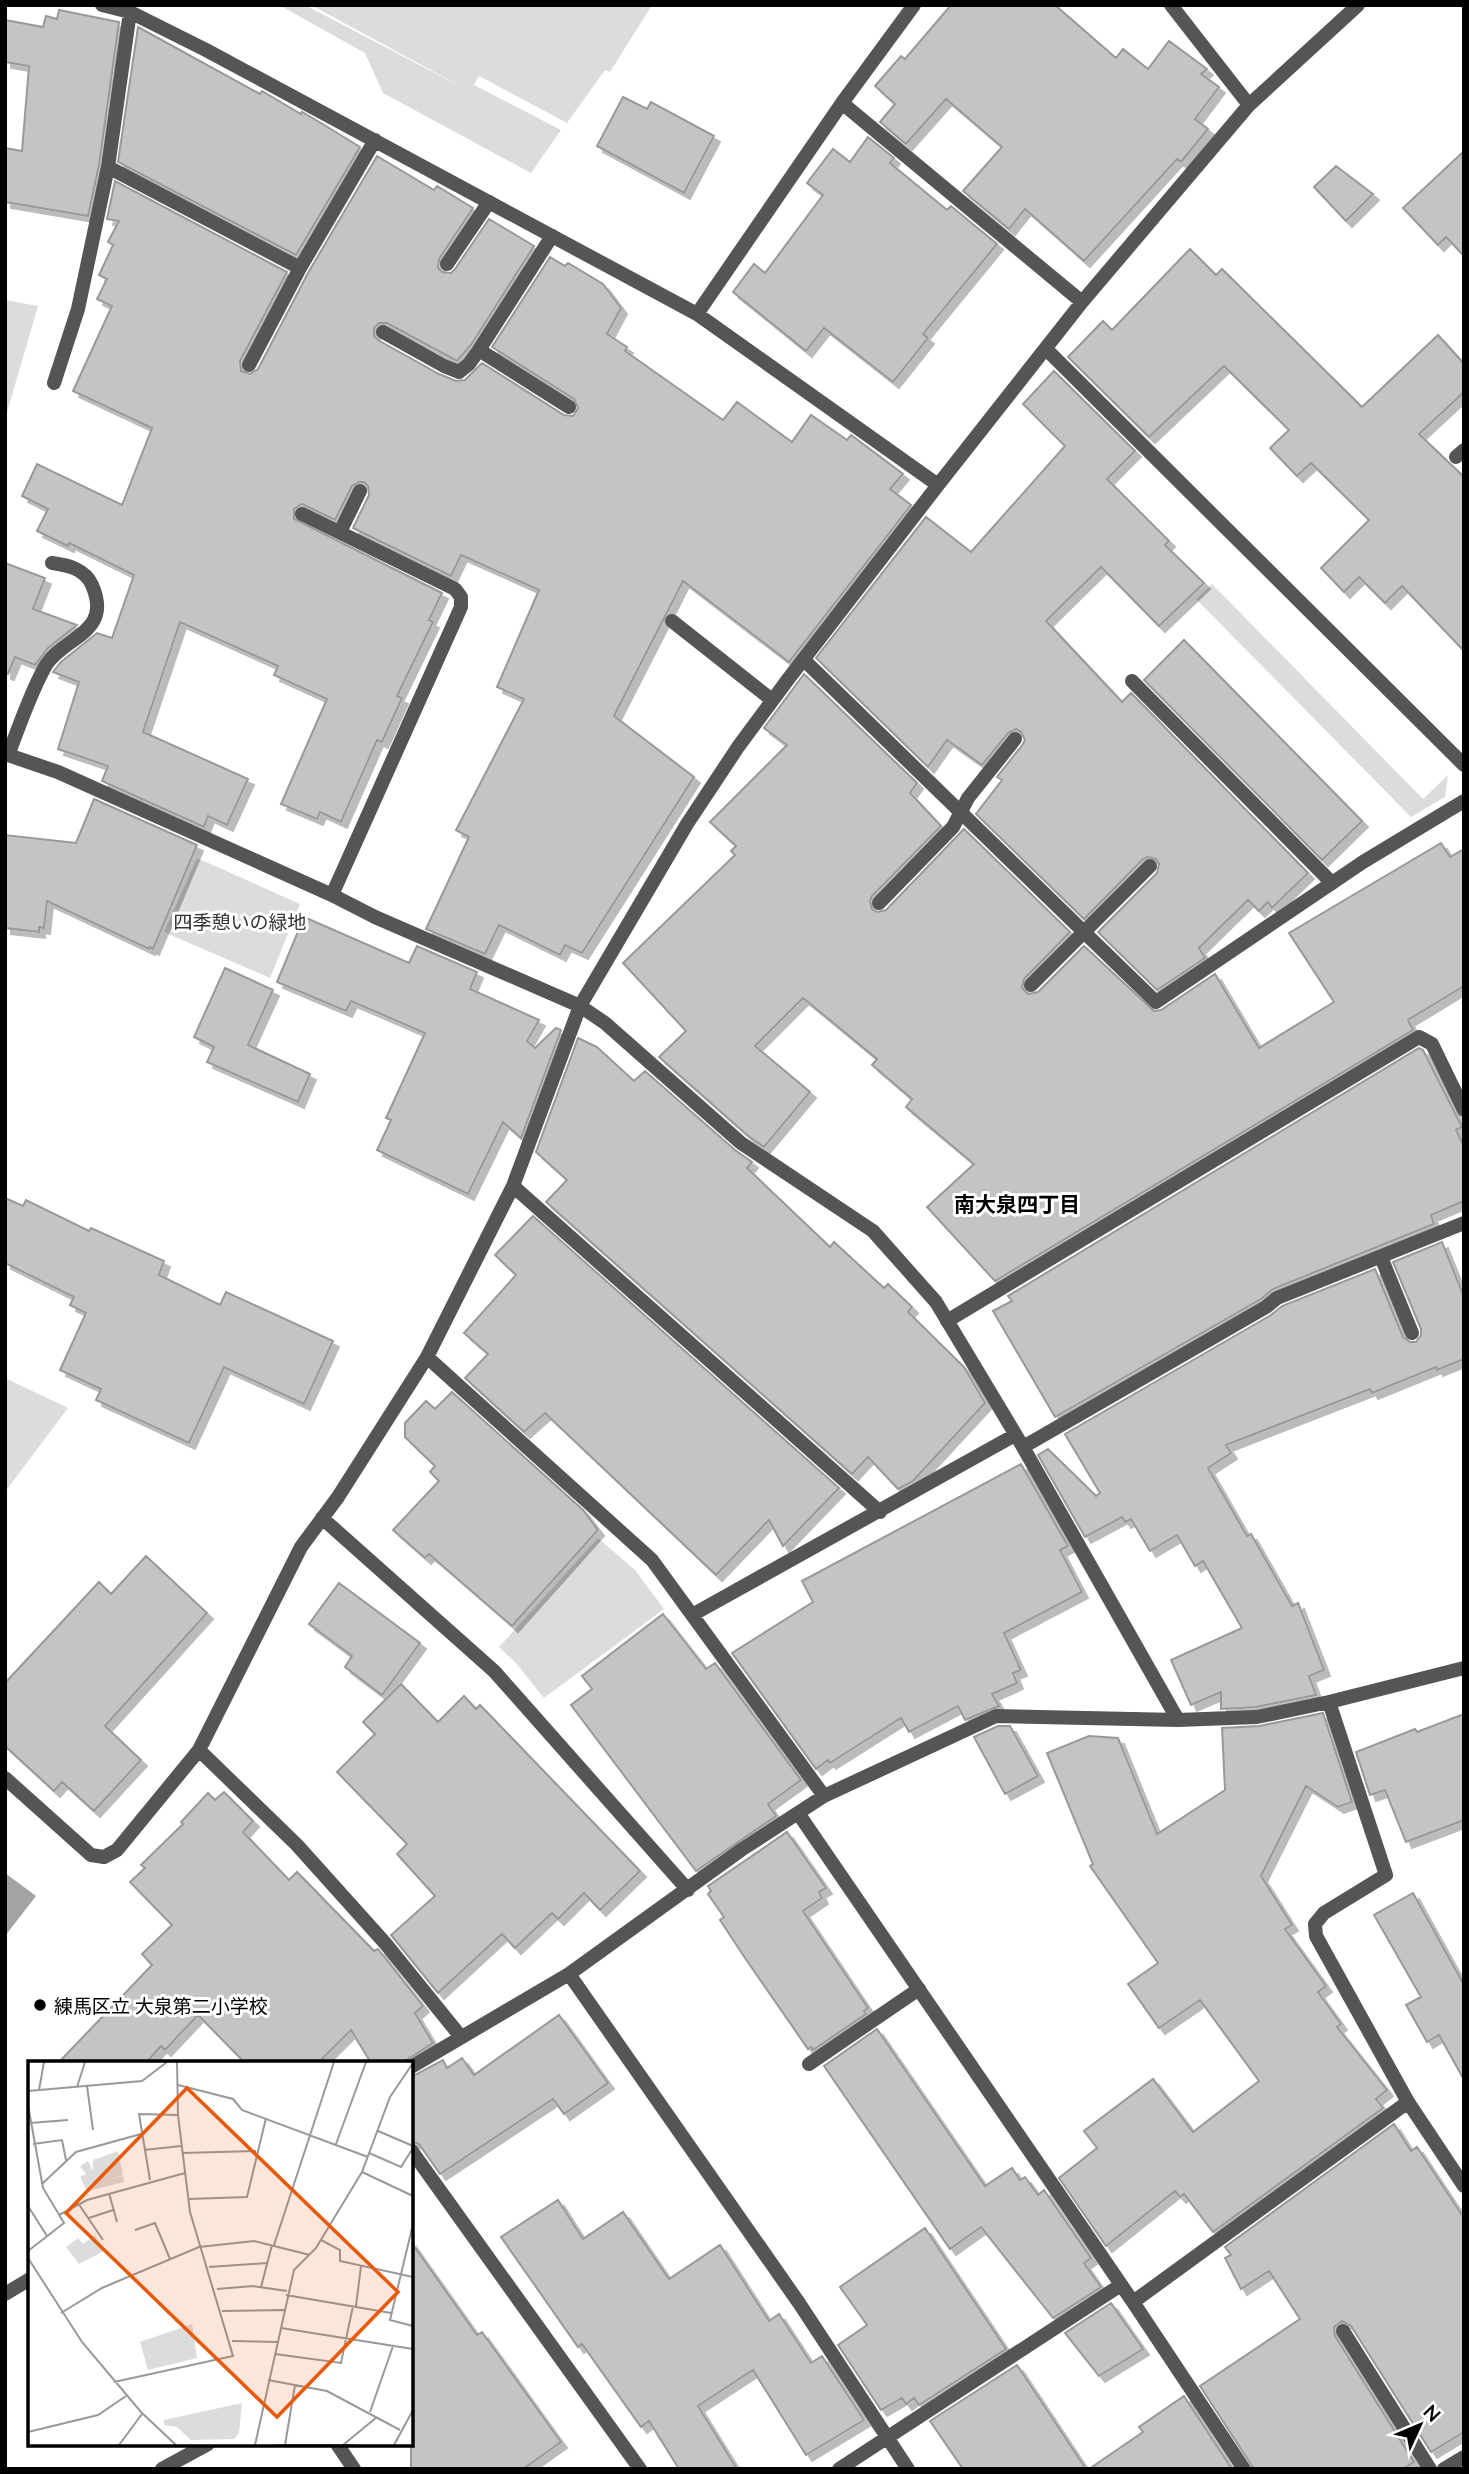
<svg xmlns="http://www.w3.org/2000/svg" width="1469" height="2474" font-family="Lato,'Noto Sans JP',sans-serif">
<defs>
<filter id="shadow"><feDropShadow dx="6" dy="6" stdDeviation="0" flood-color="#0004"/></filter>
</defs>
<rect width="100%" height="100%" fill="#fff"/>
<path fill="#dcdcdc" d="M279,5H305L471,92L311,5H652L610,72L605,70L567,123L479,76L474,85L561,130L531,173L383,93L365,53Z
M5,300L38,306L5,419Z
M1212,584L1423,799L1448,775L1445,797L1411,817L1196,599Z
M197,858L300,904L270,978L164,932Z
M5,1378L68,1408L5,1492Z
M598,1538L635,1570L664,1609L544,1698L515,1662L499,1647Z"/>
<path fill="#a3a3a3" d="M5,1873L36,1896L5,1936Z"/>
<path fill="#c4c4c4" stroke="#999" stroke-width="2" filter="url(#shadow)" d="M951,5H1055L1116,58L1123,49L1148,69L1169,41L1207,69L1201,74L1219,87L1195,119L1208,129L1181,162L1177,159L1084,261L1025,209L1009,229L963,191L1002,147L946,99L906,144L880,122L895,104L875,86L901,56L905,59Z
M59,10L119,22L99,165L88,216L5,202V148L22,151L29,66L5,62V20L43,27L46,16L57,19Z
M138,27L260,94L262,91L301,114L302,112L321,123L360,147L296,255L118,162Z
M623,97L647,109L651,102L714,136L684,193L597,146Z
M868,137L894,158L890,163L947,210L951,206L997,244L923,334L928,338L893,382L824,328L806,351L733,292L754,264L765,273L823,195L807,183L833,149L850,162Z
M1464,151V256L1446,237L1438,245L1403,208Z
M377,156L434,190L437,186L473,208L439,259L438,268L442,272L451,273L455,269L489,219L534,246L471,345L457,361L387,323H379L374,328V336L378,340L439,374L456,381L465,380L482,363L564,415L573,416L578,408L574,399L492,347L550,257L565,266L568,263L603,284L621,308L607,334L627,347L625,351L723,420L737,402L792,442L811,415L847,440L851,435L903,474L890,489L911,505L789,662L683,581L614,716L694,777L582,953L565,945L560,955L499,925L485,954L426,929L469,837L456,830L524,699L497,687L539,590L461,555L451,576L353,528L369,495L368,486L364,482H359L352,486L335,520L302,504L294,509V519L442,593L429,620L433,622L397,696L402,698L382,742L377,740L341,822L320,812L317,819L281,804L327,699L274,675L278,666L180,622L143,732L248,779L227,825L208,816L204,827L102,781L108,766L58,749L79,682L53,672L61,662L97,633L112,638L134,575L69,543L68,546L37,531L48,509L22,496L37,464L122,505L152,428L73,391L112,306L97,299L107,279L99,275L113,245L108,242L119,221L107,219L115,181L287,272L240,361L241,371L250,374L258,369L308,273Z
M1336,166L1373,194L1346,221L1314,187Z
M1190,249L1216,275L1222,269L1362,407L1438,335L1464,364V392L1419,434L1464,477V651L1402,586L1385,603L1359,577L1344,592L1321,568L1369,520L1311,463L1297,476L1270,448L1289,430L1224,366L1149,437L1068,357L1103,321L1112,330Z
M1054,371L1135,451L1107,479L1169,541L1165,545L1204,583L1159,626L1101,567L1046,621L1122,702L1131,693L1308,873L1272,908L1268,902L1259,911L1248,900L1199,948L1205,958L1157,990L1098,932L1157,873L1159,864L1156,859L1148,857L1143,859L1084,919L976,814L1002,780L997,777L1023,744L1025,740L1021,732L1016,729L1008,733L982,765L947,740L928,767L816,658L926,517L971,552L1065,446L1023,404Z
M5,563L45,578L33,609L77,625L48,648L35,665L15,657L8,674L5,673Z
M1184,640L1362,821L1322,860L1144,680Z
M804,674L917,783L910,793L941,826L872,896L870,901L872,909L877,912L886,910L964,829L1070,932L1024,979L1022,988L1028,994L1038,992L1084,946L1154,1011L1161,1010L1215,974L1259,1048L1334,1002L1289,933L1441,843L1450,857L1464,849V986L1408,1020L1413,1030L995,1281L927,1207L974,1164L906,1107L912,1099L872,1065L877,1059L803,998L755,1046L810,1092L764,1147L747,1135L659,1057L686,1031L623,963L735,855L731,851L736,846L710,822L787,745L764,728Z
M94,799L197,845L153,949L150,947L149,949L47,901L44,928L39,927V932L5,928V835L76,843Z
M304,917L409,963L417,946L477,972L470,989L539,1020L527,1041L535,1048L556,1028L561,1030L521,1138L503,1122L468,1194L377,1150L391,1120L386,1118L425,1033L351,1001L346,1011L277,982Z
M225,968L273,990L248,1045L310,1074L298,1102L207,1062L214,1047L194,1037Z
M578,1038L597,1047L634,1081L645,1071L735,1150L752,1162L747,1168L830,1247L834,1242L884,1288L888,1284L912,1307L908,1312L964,1367L985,1403L913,1481L898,1489L868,1457L852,1474L546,1202L567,1180L536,1152Z
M1419,1048L1423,1050L1462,1127L1456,1130L1464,1146V1201L1431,1215L1434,1224L1273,1289L1261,1299L1055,1417L993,1311L1012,1301L1008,1296Z
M5,1198L23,1206L26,1200L89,1231L91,1228L164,1261L159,1275L220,1305L226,1292L333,1341L304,1404L224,1367L189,1443L96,1400L101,1389L60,1370L86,1313L70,1305L74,1297L5,1263Z
M533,1216L839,1488L783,1546L769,1520L716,1575L545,1413L524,1432L465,1378L488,1354L464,1333L516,1275L495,1255Z
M1442,1242L1464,1297V1359L1437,1370L1436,1367L1372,1393L1370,1389L1226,1445L1231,1453L1208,1468L1247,1536L1251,1534L1292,1606L1298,1603L1324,1670L1309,1676L1316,1695L1256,1707L1221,1709V1692L1191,1705L1171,1660L1242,1628L1203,1561L1195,1566L1177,1535L1150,1551L1131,1519L1125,1522L1122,1517L1085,1537L1038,1455L1048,1449L1096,1496L1100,1493L1065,1434L1271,1315L1282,1306L1375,1269L1403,1337L1410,1342H1416L1421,1335V1329L1393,1262Z
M452,1392L583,1510L598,1530L512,1626L429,1554L425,1558L393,1530L439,1481L430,1472L435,1466L405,1437V1423L426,1401L435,1409Z
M1021,1464L1068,1546L1060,1550L1082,1592L1004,1633L1021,1670L1013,1673L1017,1683L992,1694L999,1706L965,1720L958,1706L909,1732L901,1718L830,1763L828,1760L816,1769L732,1653L813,1602L802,1581Z
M146,1556L207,1613L105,1726L141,1760L94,1811L62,1782L54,1791L5,1746V1683L99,1582L111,1594Z
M339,1583L420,1643L382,1695L345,1667L352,1656L309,1624Z
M663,1614L706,1669L715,1663L801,1780L768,1804L776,1816L696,1871L571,1705L592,1689L582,1676Z
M401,1684L438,1722L464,1696L476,1709L480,1705L640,1871L600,1910L584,1893L558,1919L552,1913L515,1948L502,1934L438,1993L391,1935L435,1896L397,1854L407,1844L337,1772L375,1734L363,1722Z
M1323,1713L1352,1802L1338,1807L1306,1786L1261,1876L1292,1925L1285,1929L1326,1986L1318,1992L1341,2024L1337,2027L1387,2090L1376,2099L1383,2108L1213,2232L1184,2194L1180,2197L1175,2191L1106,2246L1059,2178L1097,2148L1084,2131L1153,2079L1193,2132L1259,2081L1200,2000L1159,2028L1128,1984L1158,1963L1090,1866L1093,1864L1047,1753L1089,1736L1118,1738L1157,1834L1225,1790L1222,1728L1259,1726Z
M1464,1714V1820L1406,1842L1385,1790L1370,1795L1356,1752L1415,1729L1417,1732Z
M998,1726H1010L1038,1776L1005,1794L974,1737Z
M224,1792L253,1821L243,1832L289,1880L297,1872L374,1951L378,1949L423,2006L415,2013L433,2043L402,2063H371L351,2030L318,2063H245L198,2015L165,2050L161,2046L146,2063H58L152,1965L142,1954L172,1925L130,1882L145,1868L141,1865L183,1824L181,1822L208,1793L215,1800Z
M787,1832L826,1888L819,1892L822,1898L803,1911L868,2008L864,2011L866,2014L813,2050L811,2047L808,2049L745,1958L720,1920L724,1917L708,1894L711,1891L708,1886Z
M1413,1893L1464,1985V2080L1439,2035L1427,2042L1406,2005L1421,1997L1374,1915Z
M559,2015L608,2083L564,2114L553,2099L440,2174L419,2144L411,2141V2077L443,2060L447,2068L462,2058L474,2075Z
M877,2029L985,2186L1012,2168L1020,2180L1025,2177L1038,2195L1044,2190L1091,2258L1084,2263L1101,2287L1053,2318L981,2227L950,2249L824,2066Z
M1394,2124L1411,2151L1417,2147L1464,2218V2432L1431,2452L1351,2326L1342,2321L1334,2327L1335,2336L1414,2462L1403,2469H1254L1200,2386L1300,2319L1269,2271L1241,2289L1225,2258L1231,2255L1225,2247Z
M558,2200L583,2239L623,2212L669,2279L720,2245L769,2321L779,2314L811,2363L822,2356L864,2420L806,2455L753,2370L698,2406L737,2469H679L649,2421L641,2427L582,2344L578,2347L501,2237Z
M925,2228L1006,2349L919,2405L914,2398L906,2404L902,2398L881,2410L838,2345L867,2325L840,2287Z
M411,2242L477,2335L482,2332L561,2442L523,2469H411Z
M1111,2303L1143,2349L1099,2376L1065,2333Z
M1017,2365L1037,2395L1086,2469H963L930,2421Z
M1184,2396L1232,2469H1089L1143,2432L1139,2427Z"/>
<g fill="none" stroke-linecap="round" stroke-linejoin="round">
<path stroke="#555" stroke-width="14" d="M447,264L489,202
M383,332L444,366L459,372L469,364L479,350L552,236
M479,350L569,407
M1456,457L1464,450
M340,532L360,491
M672,621L772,700
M1132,681L1332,883
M8,755C20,725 30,693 46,665C65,636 113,633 92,585C85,569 68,565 52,563
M879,903L953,827L968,798L1015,739
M1031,985L1150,866
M1381,1257L1412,1333
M947,1321L1419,1037L1432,1044L1464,1110
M809,2064L919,1989
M1343,2331L1430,2469"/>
<path stroke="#555" stroke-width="14" d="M102,5L130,12L206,50L697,314L938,485
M1171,5L1249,105
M842,103L1082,302
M108,167L300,268
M697,314L842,103L914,5
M1046,349L1464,765
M249,365L300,268L375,140
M54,383L78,309L108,167L130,12
M302,514L455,589L461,597V607L332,895
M804,660L1156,1002L1363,862L1464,801
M5,754L58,772L332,895L375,917L580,1006L605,1023L741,1143L873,1231L936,1302L1023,1447L1178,1720
M513,1186L880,1512
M427,1357L652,1560L824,1796
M1023,1447L1266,1307L1277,1298L1464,1223
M322,1518L494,1671L688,1890
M692,1615L1015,1435
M1329,1702L1386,1875L1324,1913L1315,1924L1316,1936L1408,2102L1464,2186
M199,1750L297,1845L385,1943L461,2037
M5,1778L91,1855L104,1857L117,1850L199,1750L301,1547L338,1497L427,1357L513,1186L580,1006L687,824L738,747L789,678L938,485L1082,302L1249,105L1358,5
M798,1813L1133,2302L1244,2469
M569,1974L799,2303L908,2469
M411,2067L569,1974L741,1850L824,1796L996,1716L1178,1720L1257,1717L1329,1702L1464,1668
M411,2150L640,2469
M5,2294L30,2279
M1133,2302L1408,2102
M337,2444L354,2469
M162,2469L208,2444
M839,2469L1121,2285
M1444,2469L1464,2457"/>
</g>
<circle fill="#000" stroke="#fff" stroke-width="2.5" cx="40" cy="2005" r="7"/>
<g text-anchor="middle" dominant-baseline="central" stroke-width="6" stroke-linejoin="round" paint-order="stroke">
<g font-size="19" fill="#333" stroke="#fff">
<text x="240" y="921">四季憩いの緑地</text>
</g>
<g font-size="19" fill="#000" stroke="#fff" text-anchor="start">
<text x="54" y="2005">練馬区立 大泉第二小学校</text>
</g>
<g font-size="21" font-weight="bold" fill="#000" stroke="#fff">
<text x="1017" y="1203">南大泉四丁目</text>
</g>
</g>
<g transform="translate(28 2061)">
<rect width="385" height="385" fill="#fff"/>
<path d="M90,90L95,114L84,118L95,115L96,121L59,130L52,116L58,113L52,105L60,100L65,110V99ZM67,174L76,190L51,203L38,186L50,177L55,183ZM164,263L169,297L120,309L112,281ZM214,342L211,372L206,378L163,379L149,366L136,364V359Z" fill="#dcdcdc"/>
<path fill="none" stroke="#999" stroke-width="2" d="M150,24L205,38L214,49L340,96M59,25L65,69M49,26L57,1M11,29L16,1M0,30L114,20L139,1M0,44L15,127L36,162L0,190M2,62L40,59M350,70L385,85M5,83L34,79L38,99M308,83L338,1M116,89L153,85M154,92L228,90M341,92L373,106L385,87M334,111L385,135M122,119L111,53L150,54M14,123L48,91L113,73M81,132L89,161M160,138L219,136L238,57M50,142L75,179M0,145L19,175M31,154L59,139L157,112M61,157L85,149M385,163L362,259L385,265M107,169L127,162L142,198M293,179L312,189V200L385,216M246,184L306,1M0,197L54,281L113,351L148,384M181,206L239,202M233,226L244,184M189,228L225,225L259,230M258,234L363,252M328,245L333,205M194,250L256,249M33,252L74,227L171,186L226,180L282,194M253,267L385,288M204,280L250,281M247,293L313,302L325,245M240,319L299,330L372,369M86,321L205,295L162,151L150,54L149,1M342,351L365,285M0,371L70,354L98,335M91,384L114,353M227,384L266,209L288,187L334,111L362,36L385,2M247,384H326M257,384L267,324M315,384L349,356M366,384L385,349"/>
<path fill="#e8590c" fill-opacity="0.15" stroke="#e8590c" stroke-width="3.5" d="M159,27L370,231L249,356L38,152Z"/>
<rect width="385" height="385" fill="none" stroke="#000" stroke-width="3.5"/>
</g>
<rect width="1469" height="2474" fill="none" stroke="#000000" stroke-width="14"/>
<g transform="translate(1420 2425) rotate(46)" stroke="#ffffff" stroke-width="5" paint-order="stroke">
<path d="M0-5L12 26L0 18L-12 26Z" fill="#000000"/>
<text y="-10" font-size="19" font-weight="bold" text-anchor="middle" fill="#000000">N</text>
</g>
</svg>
